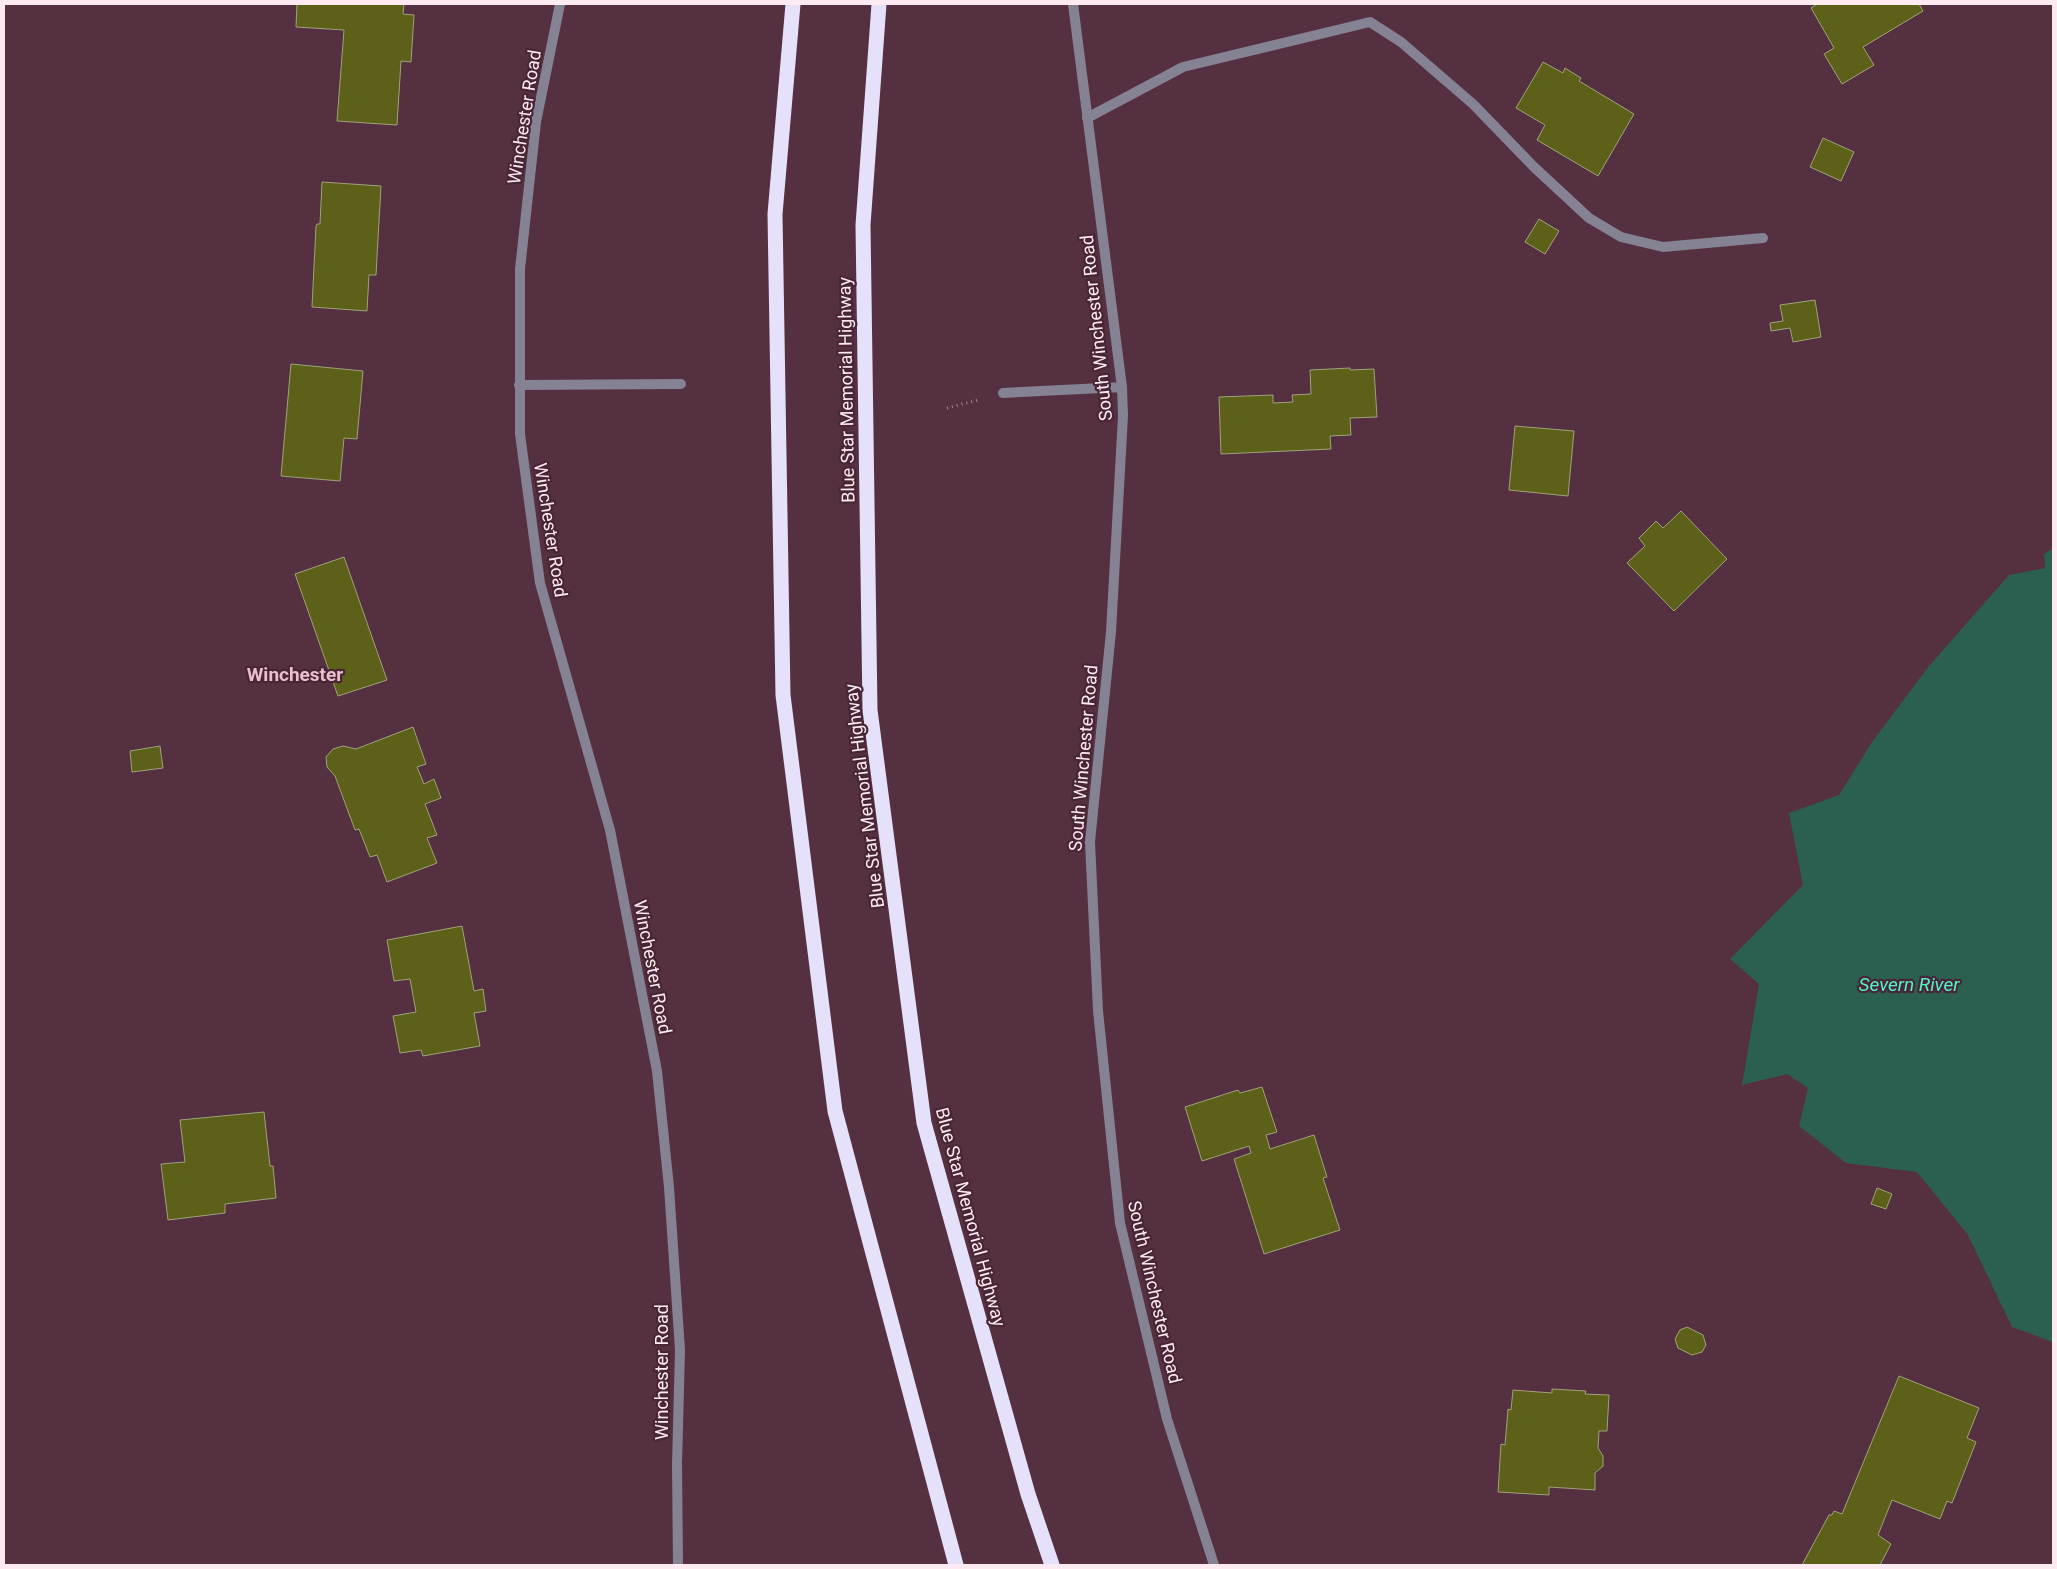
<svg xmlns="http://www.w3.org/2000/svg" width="2057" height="1569" font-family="Roboto,sans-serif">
<rect width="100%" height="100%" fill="#553040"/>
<path fill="#2b5f50" d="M2053,548V1342L2012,1327L1968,1235L1917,1172L1846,1163L1799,1126L1808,1088L1787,1074L1742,1085L1759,984L1730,959L1803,885L1789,813L1839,795L1872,742L1929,666L2009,575L2045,568L2044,554Z"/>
<path fill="#5c6019" stroke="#9fa37a" d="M297,4H404L403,14L414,15L411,62L401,61L397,125L337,121L344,30L296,27Z
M1817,4H1919L1923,11L1863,47L1874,65L1842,84L1824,54L1834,48L1811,8Z
M1543,62L1563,73L1565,68L1581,78L1579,81L1634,114L1598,176L1537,140L1545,125L1516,108Z
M1823,138L1854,152L1841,181L1810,167Z
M322,182L381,186L376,275H369L367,311L312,307L316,226L317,224H320Z
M1539,219L1559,231L1545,254L1525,242Z
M1815,300L1821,337L1793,342L1790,328L1771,331L1770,323L1783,321L1780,305Z
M291,364L363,371L357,439L344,438L340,481L281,476Z
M1350,368V370L1374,369L1377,417L1350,418L1351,435L1330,436L1331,449L1221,454L1219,397L1273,395V403L1293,402L1292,395L1311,394L1310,370Z
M1515,426L1574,431L1568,496L1509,490Z
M1681,511L1727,559L1674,611L1627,563L1645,546L1639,538L1656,521L1663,528Z
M344,557L387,680L338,696L295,574Z
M413,727L426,764L417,767L424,784L434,779L441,798L425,804L437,835L427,838L437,863L387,882L377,855L370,857L359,829L355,830L335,776L327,767L326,757L333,749L343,746L356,749Z
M160,746L163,768L132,772L130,751Z
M462,926L474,991L483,989L486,1011L474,1013L480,1046L423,1056L421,1050L400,1053L393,1016L416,1012L410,979L394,981L387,940Z
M1262,1087L1277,1132L1266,1135L1270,1149L1314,1135L1327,1177L1323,1178L1340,1230L1264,1254L1234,1159L1251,1153L1249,1146L1202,1161L1185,1107L1238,1090L1240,1093Z
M264,1112L270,1166H273L276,1198L225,1204V1213L168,1220L161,1164L185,1162L180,1120Z
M1877,1188L1892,1194L1886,1209L1871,1204Z
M1687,1327L1703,1335L1706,1345L1702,1352L1692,1355L1678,1348L1675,1339L1680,1330Z
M1899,1376L1979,1408L1967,1438L1976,1442L1952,1503L1947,1501L1940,1519L1892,1500L1878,1535L1891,1544L1880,1565H1802L1829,1515H1832L1834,1511L1842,1514Z
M1552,1389L1586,1391L1585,1394L1609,1395L1607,1431H1599L1598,1448L1603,1456V1466L1595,1473V1490L1549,1487V1495L1498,1492L1501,1444L1505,1445L1508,1409L1511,1410L1513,1390L1552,1393Z"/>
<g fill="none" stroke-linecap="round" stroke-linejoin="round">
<path stroke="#a18490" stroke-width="3" stroke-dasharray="1 4" stroke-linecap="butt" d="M947,408L978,400"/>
<path stroke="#848293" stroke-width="10" d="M1087,118L1183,67L1370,22L1401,42L1473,104L1534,167L1589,218L1621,237L1663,247L1763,238"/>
<path stroke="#848293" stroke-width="10" d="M560,4L536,122L520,269V434L540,583L610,830L657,1071L669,1187L680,1350L677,1464L678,1565
M1073,4L1122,387L1123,416L1111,632L1090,842L1098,1011L1120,1223L1167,1419L1214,1565
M519,385L681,384
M1003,393L1122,387"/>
<path stroke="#e5e1fb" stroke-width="15" d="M793,4L775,214L783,695L835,1111L956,1565
M879,4L863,225L870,710L924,1123L1028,1494L1052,1565"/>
</g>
<g text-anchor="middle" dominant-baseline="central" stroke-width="4.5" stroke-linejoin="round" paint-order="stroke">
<g font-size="18" fill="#feebf2" stroke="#492636">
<text transform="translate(524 117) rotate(-81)">Winchester Road</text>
<text transform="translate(1096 328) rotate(-96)">South Winchester Road</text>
<text transform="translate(846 390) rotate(-91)">Blue Star Memorial Highway</text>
<text transform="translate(551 530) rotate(81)">Winchester Road</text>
<text transform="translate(1083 758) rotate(-85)">South Winchester Road</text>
<text transform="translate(864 796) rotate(-97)">Blue Star Memorial Highway</text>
<text transform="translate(653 967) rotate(79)">Winchester Road</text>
<text transform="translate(971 1217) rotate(75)">Blue Star Memorial Highway</text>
<text transform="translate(1155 1292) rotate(77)">South Winchester Road</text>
<text transform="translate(661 1372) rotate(-90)">Winchester Road</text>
</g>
<g font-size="19" font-weight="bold" fill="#eabdcf" stroke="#492636">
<text x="295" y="674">Winchester</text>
</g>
<g font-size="19" font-style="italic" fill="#51f3cb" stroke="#492636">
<text x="1909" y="984">Severn River</text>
</g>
</g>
<rect width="2057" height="1569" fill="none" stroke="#feebf2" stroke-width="10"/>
</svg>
